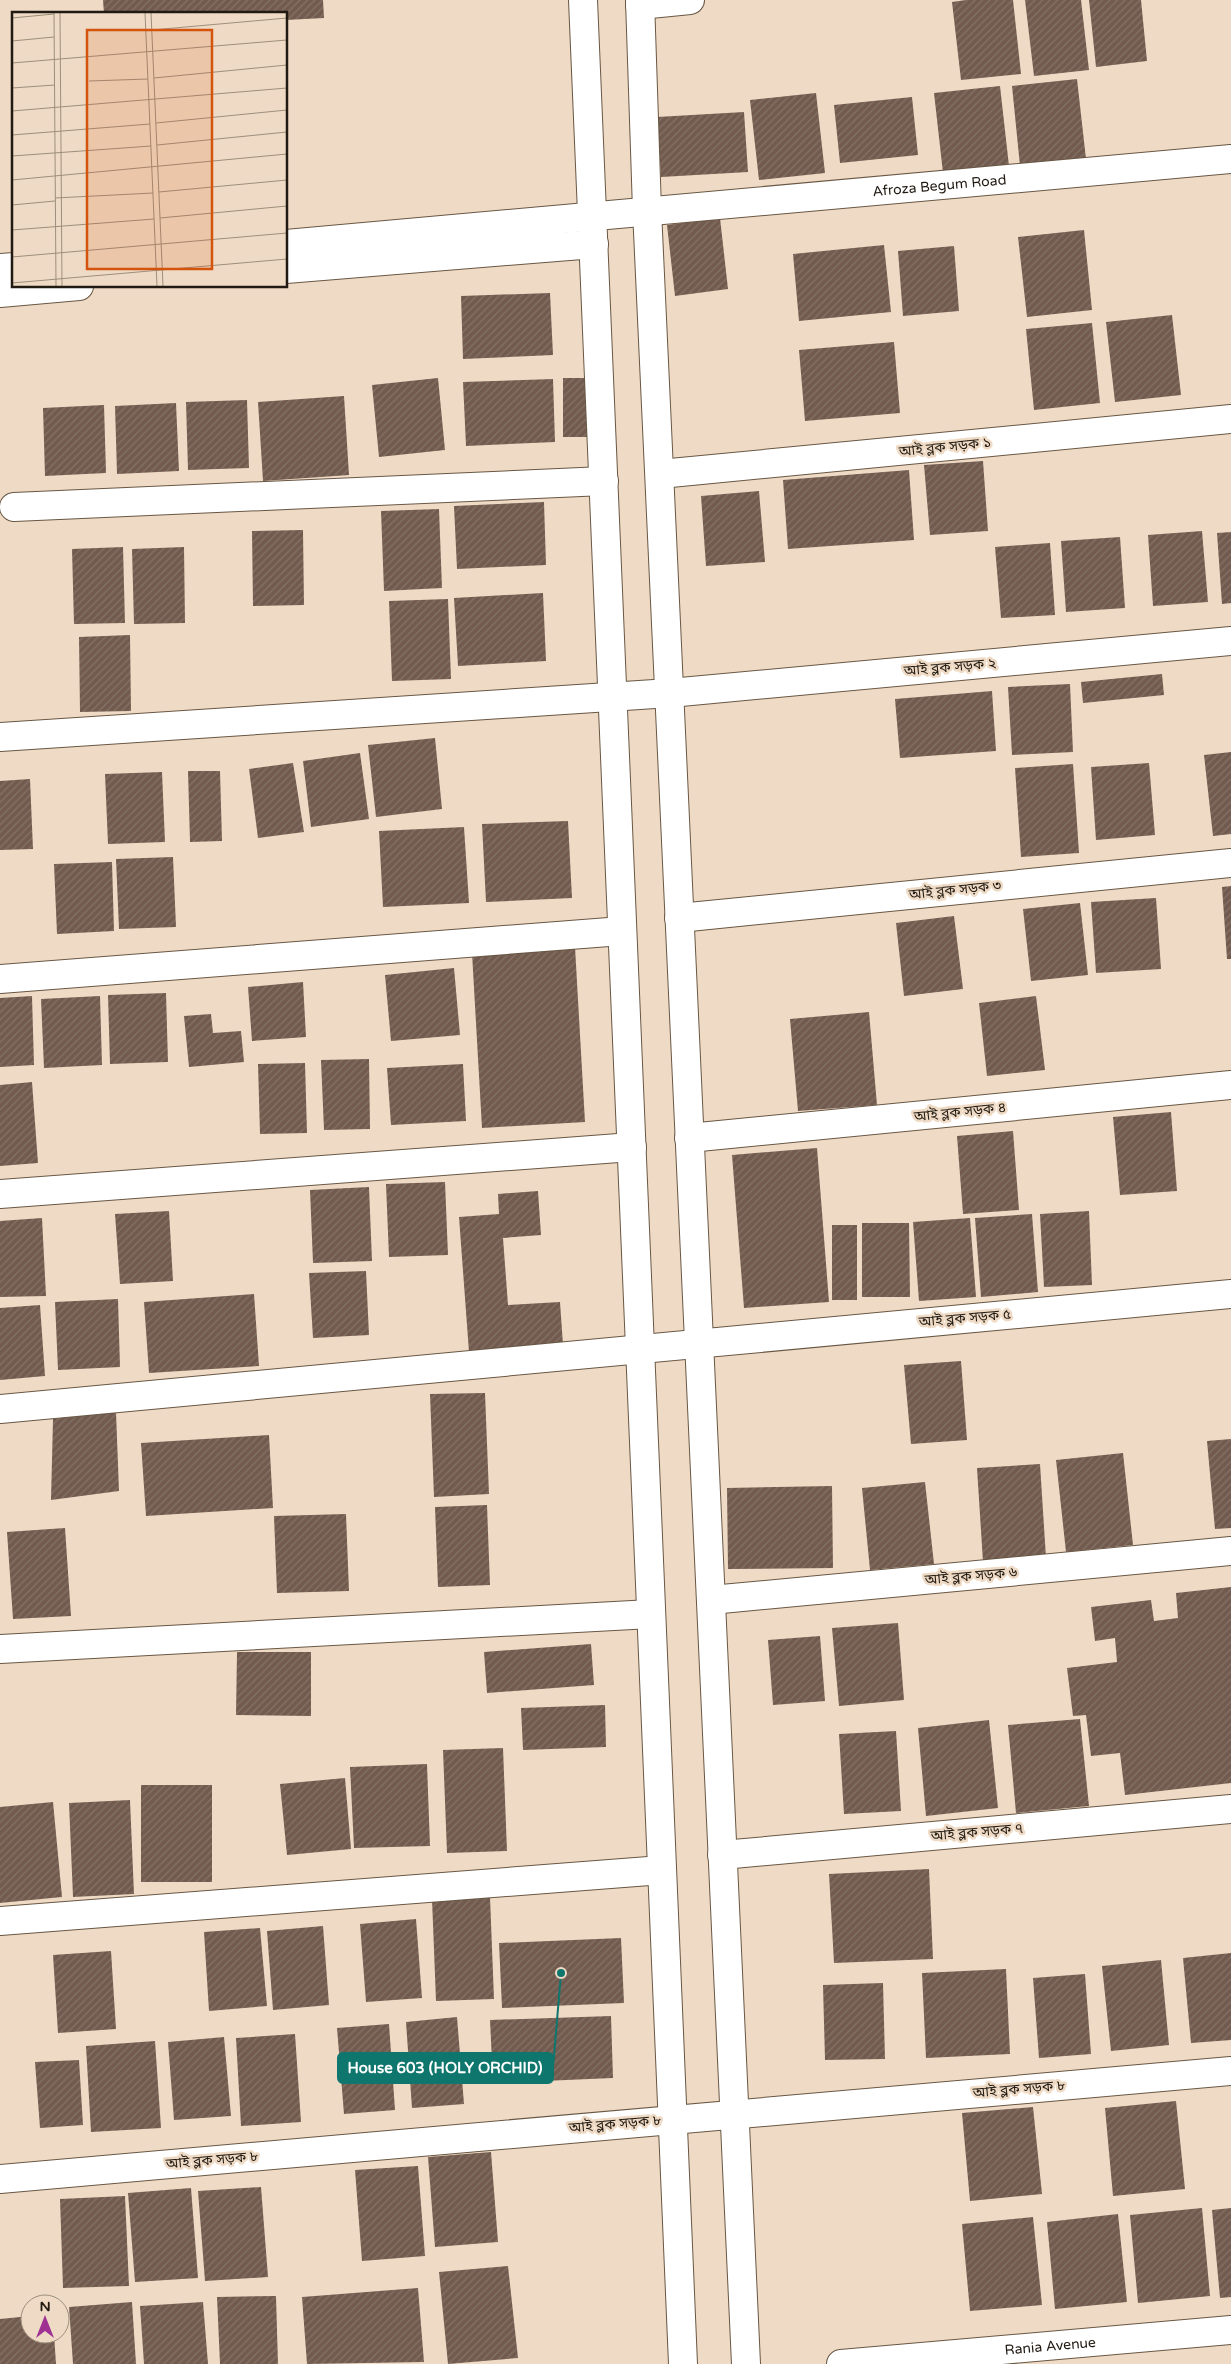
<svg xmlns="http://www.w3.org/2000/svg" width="1231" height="2364" font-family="'Varela Round','Noto Sans Bengali',sans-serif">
<defs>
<pattern id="building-hatch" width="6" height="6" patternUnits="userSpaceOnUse" patternTransform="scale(1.25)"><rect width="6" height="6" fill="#725b4e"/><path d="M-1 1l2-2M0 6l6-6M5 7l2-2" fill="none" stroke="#847368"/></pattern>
</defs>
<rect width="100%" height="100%" fill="#efdbc5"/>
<path fill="url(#building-hatch)" d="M103,0H323L324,18L286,20V14H104Z
M966,0H1013L1021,74L961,80L952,2Z
M1025,0H1081L1089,70L1034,76Z
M1089,0H1141L1147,61L1096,67Z
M1077,79L1086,159L1020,166L1012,86Z
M1000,86L1009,166L943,173L934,93Z
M816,93L825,173L759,180L750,100Z
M912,97L918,155L840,163L834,105Z
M744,112L748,172L661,177L657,117Z
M720,218L728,289L675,296L667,225Z
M1084,230L1092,310L1027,317L1018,237Z
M884,245L891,312L799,321L793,254Z
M954,246L959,311L903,316L898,251Z
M550,293L553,355L463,359L461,296Z
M1172,315L1181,395L1115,402L1106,322Z
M1092,323L1100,403L1034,410L1026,329Z
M894,342L900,413L805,421L799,350Z
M438,378L445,450L379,457L372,385Z
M563,378H590V437H563Z
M553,379L555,442L466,446L463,382Z
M344,396L349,475L263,481L258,402Z
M247,400L249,468L188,470L186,402Z
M176,403L179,471L117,474L115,406Z
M104,405L106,473L45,476L43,408Z
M983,461L988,531L930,535L924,465Z
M909,470L914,540L788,549L783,480Z
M759,491L765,562L706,566L701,496Z
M544,502L546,565L457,569L454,506Z
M439,509L442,588L384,591L381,511Z
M303,530L304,605L253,606L252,531Z
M1202,531L1208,602L1153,606L1148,535Z
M1231,532V603L1222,604L1217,533Z
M1120,537L1125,608L1066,612L1061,541Z
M1050,543L1055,615L1001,618L995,547Z
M123,547L125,623L74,624L72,549Z
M184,547L185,623L134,624L132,549Z
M543,593L546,661L458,666L454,598Z
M448,599L451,679L392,681L389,601Z
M130,635L131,711L80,712L79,637Z
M1162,674L1164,695L1083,703L1081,682Z
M1070,684L1073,752L1012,755L1008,687Z
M992,691L996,751L900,758L895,699Z
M435,738L442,809L376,817L368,745Z
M1231,752V834L1213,836L1204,755Z
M360,753L369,819L311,827L303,761Z
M293,763L304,832L258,838L249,769Z
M1149,763L1155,835L1096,840L1091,767Z
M1073,764L1079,853L1021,857L1015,768Z
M188,771H220L222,841L190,842Z
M162,772L165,842L108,844L105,774Z
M30,779L33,849L0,850V781Z
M568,821L572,898L486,902L482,824Z
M464,827L469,903L383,907L379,831Z
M173,857L176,927L119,929L116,859Z
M112,862L114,931L57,934L54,864Z
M1231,886V959H1227L1222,887Z
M1156,898L1161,969L1096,973L1091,902Z
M1080,903L1088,975L1031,981L1023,909Z
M954,916L963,989L904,996L896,923Z
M575,947L585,1122L482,1128L472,953Z
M454,968L460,1035L391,1041L385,975Z
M303,982L306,1037L252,1041L248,987Z
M166,993L168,1062L110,1064L108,995Z
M32,996L34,1065L0,1067V998Z
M100,996L102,1065L44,1068L41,999Z
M1036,996L1045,1070L987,1076L979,1003Z
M869,1012L877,1105L798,1111L790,1019Z
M211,1014L213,1033L241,1031L244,1062L189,1067L184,1016Z
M369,1059L370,1129L324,1130L321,1060Z
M305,1063L307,1133L260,1134L258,1064Z
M463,1064L466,1121L391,1125L387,1068Z
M32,1082L38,1163L0,1166V1085Z
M1171,1112L1177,1191L1120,1195L1113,1117Z
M1013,1131L1019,1210L963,1214L957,1136Z
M817,1148L829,1302L744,1308L732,1155Z
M445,1182L448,1255L389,1257L386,1184Z
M369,1187L372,1261L313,1263L310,1190Z
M538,1191L541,1235L503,1238L508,1305L560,1302L563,1345L469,1352L459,1217L499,1214L498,1194Z
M169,1211L173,1281L120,1284L115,1214Z
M1089,1211L1092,1285L1044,1287L1040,1214Z
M1032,1214L1038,1292L981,1297L975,1218Z
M42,1218L46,1296L0,1297V1221Z
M970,1218L976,1297L919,1301L913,1222Z
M862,1223H909L910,1297H862Z
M832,1225H857V1300H832Z
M366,1271L369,1335L313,1338L309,1273Z
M254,1294L259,1366L149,1373L144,1302Z
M118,1299L120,1367L58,1370L55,1302Z
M40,1305L45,1376L0,1380V1308Z
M961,1361L967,1440L911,1444L904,1365Z
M485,1393L489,1494L434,1497L430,1394Z
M116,1412L119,1491L51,1500L53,1419Z
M269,1435L273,1508L146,1516L141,1443Z
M1231,1439V1528L1215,1529L1207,1441Z
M1123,1453L1133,1545L1066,1552L1056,1460Z
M1040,1464L1046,1558L983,1562L977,1468Z
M925,1482L934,1564L870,1570L862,1488Z
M832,1486L833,1568L728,1569L727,1488Z
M487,1505L490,1585L438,1587L435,1507Z
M346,1514L349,1591L277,1593L274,1516Z
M65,1528L71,1616L13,1619L7,1532Z
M1231,1587V1783L1125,1795L1120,1753L1091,1756L1086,1715L1073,1716L1067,1668L1117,1662L1115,1638L1095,1641L1091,1607L1151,1600L1154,1621L1178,1618L1176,1593Z
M898,1623L904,1700L839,1706L832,1628Z
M820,1636L825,1701L773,1705L768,1640Z
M591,1644L594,1685L487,1693L484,1652Z
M237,1652H311V1716L236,1715Z
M605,1705L606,1747L523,1750L521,1708Z
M1080,1719L1089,1806L1016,1813L1008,1725Z
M989,1720L998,1808L926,1816L918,1728Z
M896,1731L901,1811L844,1814L839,1734Z
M503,1748L507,1851L447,1853L443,1750Z
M427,1764L430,1846L354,1848L350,1767Z
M345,1778L351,1849L287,1855L280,1784Z
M141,1785H212V1882H141Z
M130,1800L134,1894L73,1897L69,1803Z
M53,1802L62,1897L0,1903V1807Z
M929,1869L933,1959L834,1963L829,1874Z
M490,1897L494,1999L436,2001L432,1899Z
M416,1919L422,1998L366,2002L360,1924Z
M323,1926L329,2005L273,2010L267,1931Z
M260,1928L267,2006L209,2011L204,1932Z
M621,1938L624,2003L502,2008L499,1943Z
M111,1951L116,2029L58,2033L53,1955Z
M1231,1953V2040L1191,2043L1183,1958Z
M1161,1960L1169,2045L1111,2051L1102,1966Z
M1006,1969L1010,2054L926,2058L922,1973Z
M1085,1974L1091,2054L1039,2058L1033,1978Z
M883,1983L885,2059L825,2060L823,1985Z
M611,2016L613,2078L493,2083L490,2020Z
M457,2017L464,2104L412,2108L406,2022Z
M389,2024L395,2110L344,2114L337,2028Z
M295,2034L301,2122L241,2126L236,2038Z
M224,2037L231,2116L174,2120L168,2042Z
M155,2041L161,2128L91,2132L86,2046Z
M79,2060L83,2125L40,2128L35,2062Z
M1176,2101L1185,2189L1113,2196L1105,2108Z
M1033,2107L1042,2194L970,2201L962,2113Z
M491,2152L498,2242L435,2247L428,2157Z
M418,2166L425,2256L362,2261L355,2170Z
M261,2187L268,2277L205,2281L198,2191Z
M191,2188L198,2278L135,2282L128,2193Z
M125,2196L129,2286L63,2288L60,2199Z
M1202,2208L1210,2296L1138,2303L1130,2215Z
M1231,2208V2297L1220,2298L1212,2210Z
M1118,2214L1127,2302L1055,2309L1047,2222Z
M1033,2217L1042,2305L970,2311L962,2224Z
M508,2266L518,2358L448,2364L439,2272Z
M418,2288L424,2362L307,2364L302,2297Z
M276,2296L278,2364H220L217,2297Z
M132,2302L136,2364H73L69,2307Z
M203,2302L208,2364H144L140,2306Z
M30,2316V2334H54L56,2364H0V2319Z"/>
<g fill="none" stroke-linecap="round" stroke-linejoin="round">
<defs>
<g id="minor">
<path d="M583,0L683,2364"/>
<path d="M640,0L647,210L746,2364"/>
<path d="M640,5L690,0"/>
<path id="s1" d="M286,244L1231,159"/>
<path d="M0,268L14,267"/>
<path d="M286,269L594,244"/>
<path d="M0,293L79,286"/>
<path d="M660,474L1231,419"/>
<path d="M14,507L604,481"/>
<path d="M0,737L670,693L1231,641"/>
<path d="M679,918L1231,863"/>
<path d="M0,979L622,931"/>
<path d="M689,1138L1231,1085"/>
<path d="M0,1194L632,1147"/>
<path d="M0,1409L1231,1294"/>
<path d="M711,1600L1231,1551"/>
<path d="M0,1649L651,1614"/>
<path d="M722,1855L1231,1809"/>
<path d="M0,1921L662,1870"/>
<path d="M0,2179L1231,2071"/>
<path id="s2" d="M841,2364L1231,2330"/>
</g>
</defs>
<use href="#minor" stroke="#685744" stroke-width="30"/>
<use href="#minor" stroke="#fff" stroke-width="28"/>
</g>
<g text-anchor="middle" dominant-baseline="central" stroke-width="5" stroke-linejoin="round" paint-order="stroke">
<g font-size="14" fill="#211a12" stroke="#efdbc5">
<text stroke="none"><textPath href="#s1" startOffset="656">Afroza Begum Road</textPath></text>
<text transform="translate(945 447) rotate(-6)">আই ব্লক সড়ক ১</text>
<text transform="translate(950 667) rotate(-5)">আই ব্লক সড়ক ২</text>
<text transform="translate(955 890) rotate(-6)">আই ব্লক সড়ক ৩</text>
<text transform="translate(960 1112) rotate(-6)">আই ব্লক সড়ক ৪</text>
<text transform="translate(965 1318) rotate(-5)">আই ব্লক সড়ক ৫</text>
<text transform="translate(971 1576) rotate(-5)">আই ব্লক সড়ক ৬</text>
<text transform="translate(977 1832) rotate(-5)">আই ব্লক সড়ক ৭</text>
<text transform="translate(1019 2089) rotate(-5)">আই ব্লক সড়ক ৮</text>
<text transform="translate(615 2124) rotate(-5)">আই ব্লক সড়ক ৮</text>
<text transform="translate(212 2160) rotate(-5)">আই ব্লক সড়ক ৮</text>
<text stroke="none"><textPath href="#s2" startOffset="210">Rania Avenue</textPath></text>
</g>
</g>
<g transform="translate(12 12)">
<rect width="275" height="275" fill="#efdbc5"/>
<path fill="none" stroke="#9d8e7d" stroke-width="1" d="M42,1L44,274M48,1L50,274M133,1L145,274M139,1L151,274M0,6L42,2M140,18L275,6M0,29L42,25M0,51L275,28M142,66L275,53M77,69L136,67M0,76L43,73M0,99L275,76M144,111L275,98M0,123L138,112M145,133L275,120M0,144L139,134M0,168L275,142M147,180L275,168M43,186L141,181M0,193L43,189M148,206L275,194M0,218L142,207M0,245L275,221M0,271L275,247"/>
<path fill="#d4530d" fill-opacity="0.15" stroke="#d4530d" stroke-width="2.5" d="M75,18H200V257H75Z"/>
<rect width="275" height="275" fill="none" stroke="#211a12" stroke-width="2.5"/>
</g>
<path fill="none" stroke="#0f766e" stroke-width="2" d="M561 1973L553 2068"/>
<circle fill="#0f766e" stroke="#efdbc5" stroke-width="2" cx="561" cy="1973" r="5"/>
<rect fill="#0f766e" stroke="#0f766e" stroke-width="2" x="338" y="2053" width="215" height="30" rx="5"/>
<g font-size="15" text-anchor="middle" font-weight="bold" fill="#fff">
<text x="445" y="2073">House 603 (HOLY ORCHID)</text>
</g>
<g transform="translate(45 2319)"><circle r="24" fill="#efdbc5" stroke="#9d8e7d"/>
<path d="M0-4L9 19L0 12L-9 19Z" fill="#9e3191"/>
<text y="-8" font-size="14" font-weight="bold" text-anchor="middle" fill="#211a12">N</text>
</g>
</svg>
